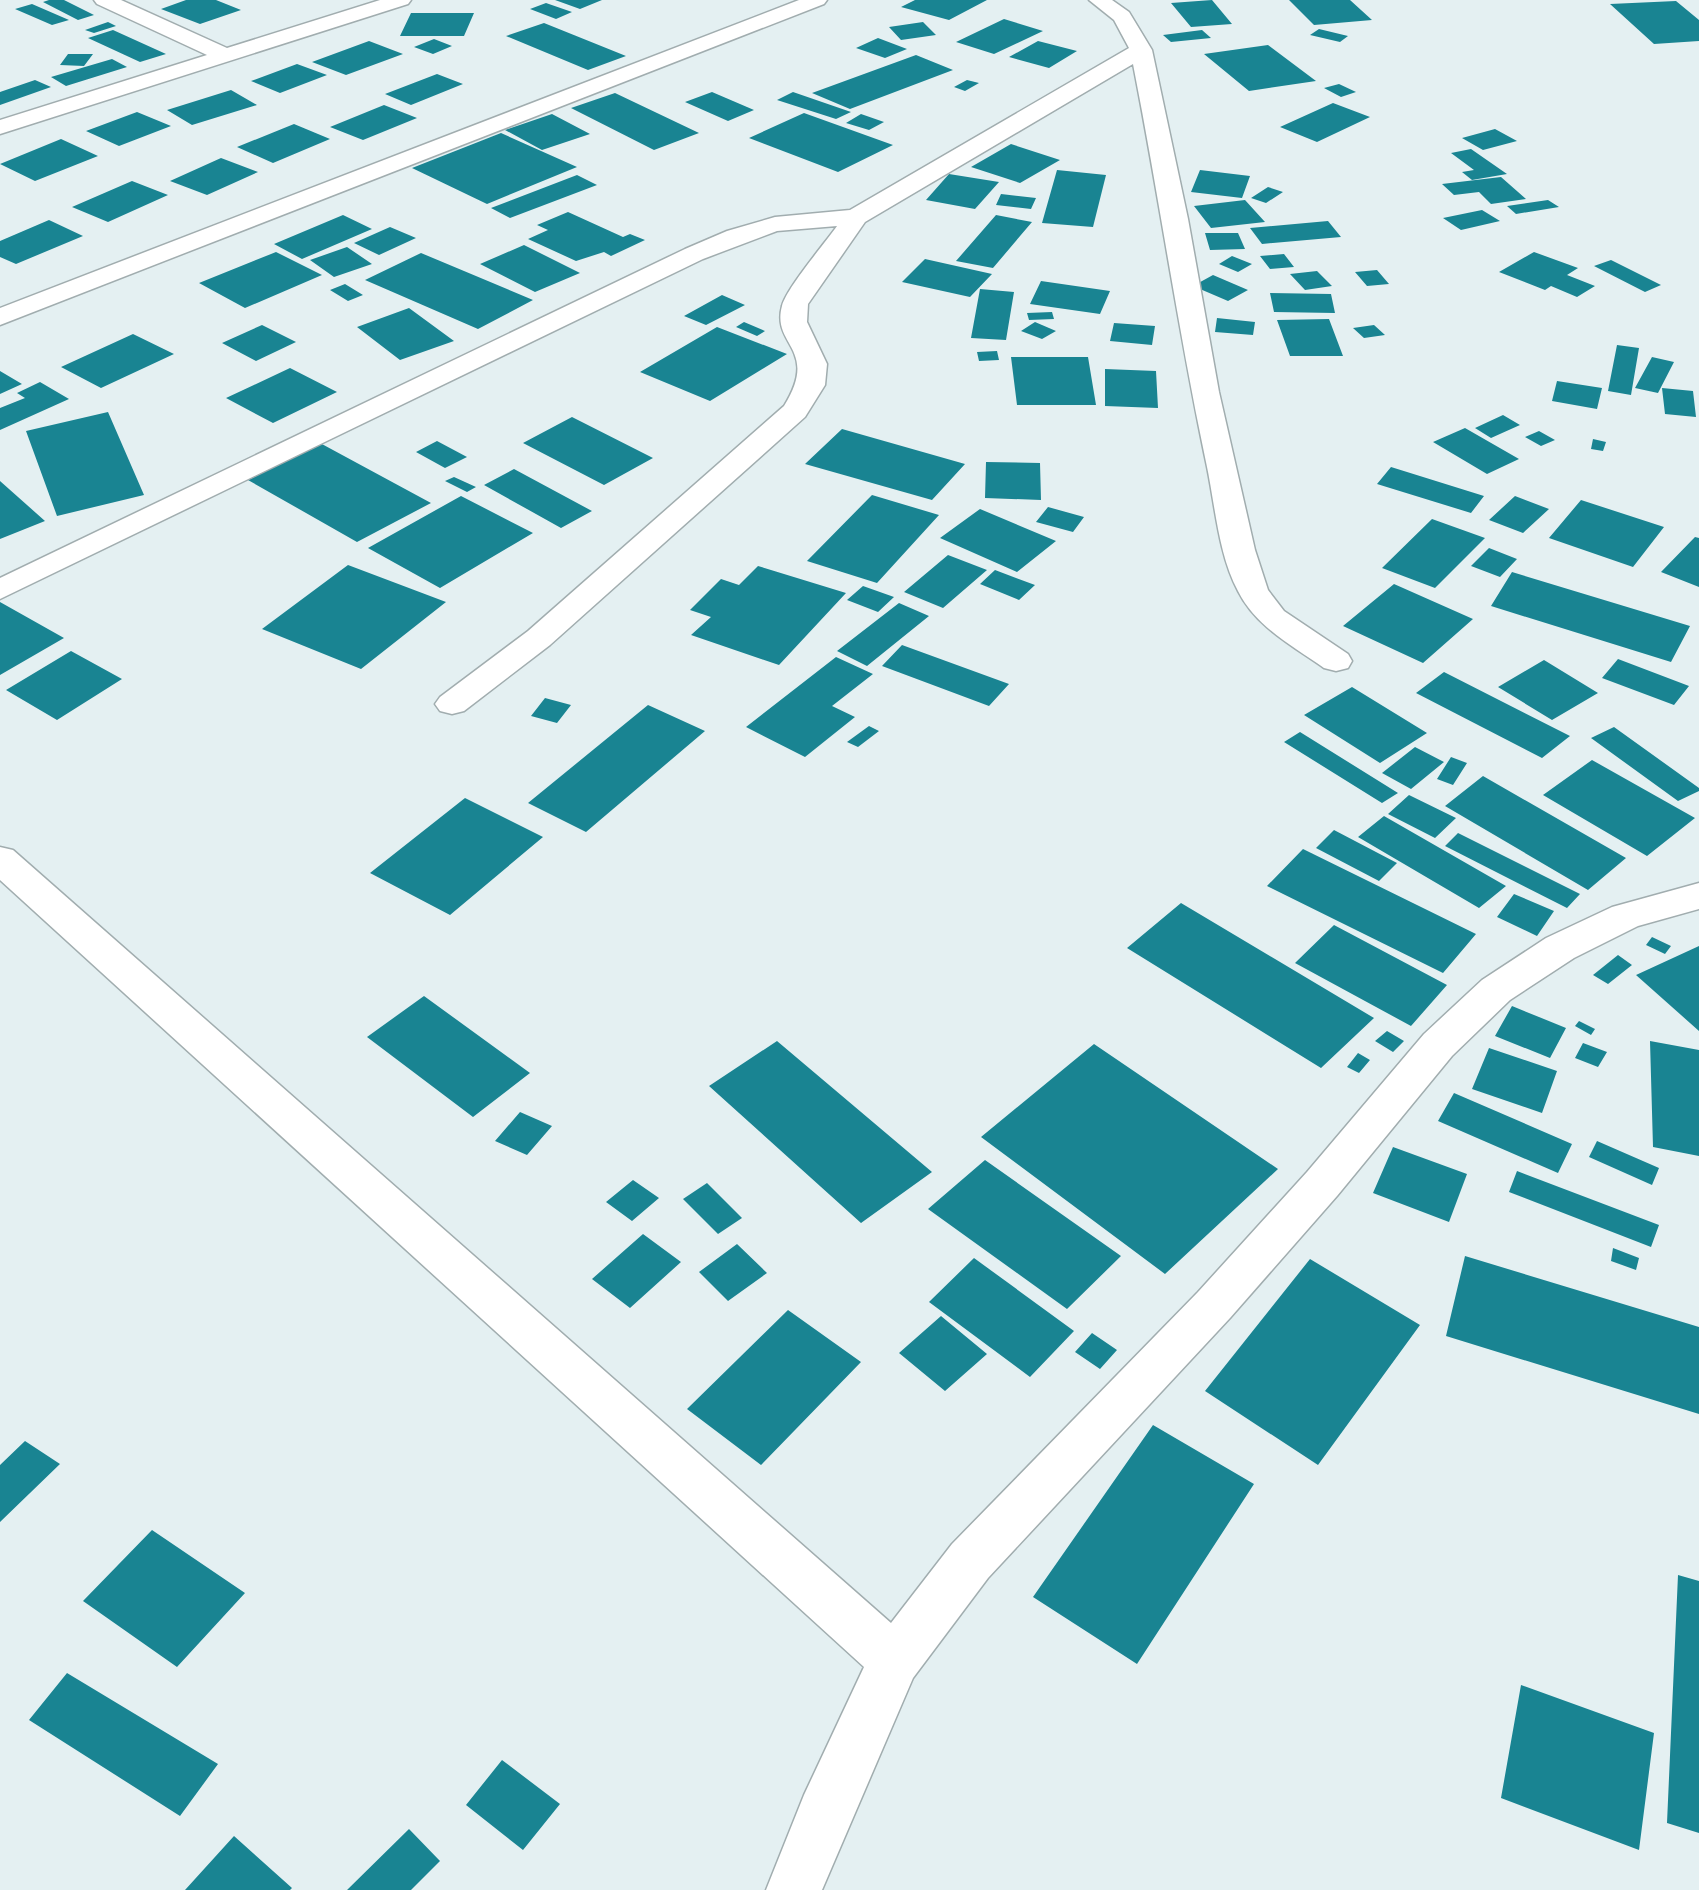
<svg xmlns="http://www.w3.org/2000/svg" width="1699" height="1890" font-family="'Times New Roman',serif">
<rect width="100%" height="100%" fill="#e4f0f2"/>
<path fill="#198492" d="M49,0H64L94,15L78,20L43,2Z
M186,0H216L241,10L200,24L161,9Z
M555,0H602L580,9Z
M915,0H987L949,20L901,7Z
M1212,0L1232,24L1191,27L1171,3Z
M1289,0H1350L1372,20L1314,25Z
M1676,1L1699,20V41L1654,44L1610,4Z
M546,3L572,12L556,19L530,9Z
M32,4L69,20L52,25L15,9Z
M411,13H474L464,36H400Z
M1004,19L1043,31L994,54L956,42Z
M108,22L116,26L94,33L85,30Z
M923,22L936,35L901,40L889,27Z
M544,23L626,56L588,70L506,36Z
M1319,29L1348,36L1340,42L1310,35Z
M113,30L166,54L140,62L88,38Z
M1202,30L1211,38L1171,42L1163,35Z
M878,38L907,49L885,58L856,48Z
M434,39L452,46L433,54L414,47Z
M369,41L403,54L346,75L312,62Z
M1038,41L1077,51L1049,68L1009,57Z
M1268,45L1316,81L1249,91L1204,54Z
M68,54H93L84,66L60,65Z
M916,55L953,70L850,109L812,93Z
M112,59L127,67L66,86L51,77Z
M297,64L327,75L280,93L251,81Z
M437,74L463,84L411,105L385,94Z
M35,80L51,87L0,105V92Z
M967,80L979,83L965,91L954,87Z
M1339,84L1356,92L1341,97L1324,88Z
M231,90L257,105L192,125L167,110Z
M712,92L754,110L728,121L685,102Z
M793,92L851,112L836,119L777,100Z
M615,93L699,133L654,150L571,108Z
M1333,103L1370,117L1317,142L1280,127Z
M384,105L417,118L363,140L330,127Z
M137,112L171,126L119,146L86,131Z
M804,113L893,145L838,172L749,138Z
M552,114L590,134L542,150L505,130Z
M861,114L884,122L869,130L846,123Z
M294,124L330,139L273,163L237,147Z
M1495,129L1517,141L1483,150L1462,138Z
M501,133L577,167L487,204L412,168Z
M61,139L98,156L35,181L0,164Z
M1011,144L1060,160L1020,183L971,167Z
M1471,149L1507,174L1472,180L1462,172L1474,170L1451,153Z
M221,158L258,172L207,195L170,181Z
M1057,170L1106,175L1093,227L1042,223Z
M1200,170L1250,176L1242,198L1191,192Z
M949,174L999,182L975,209L926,200Z
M577,175L597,185L510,218L491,208Z
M1501,177L1526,199L1491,204L1479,192L1454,195L1442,184Z
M132,181L168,195L108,222L72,207Z
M1268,187L1283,192L1266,203L1251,198Z
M1001,194L1036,198L1031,209L996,205Z
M1245,200L1265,222L1211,228L1194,206Z
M1548,200L1559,207L1516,214L1507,206Z
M1482,210L1500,221L1461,230L1443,218Z
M568,212L623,237L630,234L645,240L611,256L604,252L576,261L528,239L548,230L537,225Z
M343,215L372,229L302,259L274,244Z
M996,215L1032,222L993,268L956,261Z
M49,220L83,236L16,264L0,257V241Z
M1328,221L1341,237L1262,244L1250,228Z
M390,227L416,238L379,255L354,243Z
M1205,233H1238L1245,249L1210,250Z
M524,245L580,273L535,292L480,264Z
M347,247L372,264L334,277L310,260Z
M276,252L322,275L245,308L199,283Z
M1534,252L1578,268L1567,275L1595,286L1577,297L1551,286L1545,290L1499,272Z
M421,253L533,300L478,329L365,280Z
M1284,254L1294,267L1270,269L1260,256Z
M1232,256L1252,264L1238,272L1219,264Z
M925,259L992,274L970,297L902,282Z
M1611,260L1661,285L1645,292L1594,266Z
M1377,270L1389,284L1367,286L1355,272Z
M1317,271L1332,286L1305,290L1290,274Z
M1213,275L1248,290L1228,301L1193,286Z
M1041,281L1110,291L1100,314L1030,304Z
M345,284L363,295L348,301L330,290Z
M980,289L1014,292L1006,340L971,338Z
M1270,293L1331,294L1335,313L1274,312Z
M722,295L745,305L706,325L684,316Z
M409,308L454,341L400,360L357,327Z
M1052,312L1054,319L1029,320L1027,313Z
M1217,318L1255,322L1253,335L1215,332Z
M1329,319L1343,356H1290L1277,320Z
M744,322L765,331L757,336L736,327Z
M1035,322L1056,331L1042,339L1021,331Z
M1114,323L1155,326L1152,345L1110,341Z
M262,325L296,342L256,361L222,343Z
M1374,325L1385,335L1364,338L1353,328Z
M717,327L787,354L710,401L640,372Z
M133,334L174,354L101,388L61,367Z
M1617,345L1639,348L1631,395L1608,391Z
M997,351L999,360L979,361L977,352Z
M1011,357H1088L1096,405H1017Z
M1652,357L1674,362L1658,393L1635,388Z
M290,368L337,392L273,423L226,398Z
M1105,369L1156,371L1158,408L1105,406Z
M0,371L22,384L0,394Z
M1557,381L1602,388L1597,409L1552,401Z
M40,382L69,399L0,430V408L25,398L17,393Z
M1662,388L1693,391L1696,417L1665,414Z
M108,412L144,495L57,516L26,431Z
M1503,415L1520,425L1491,438L1475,428Z
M572,417L653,458L604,485L523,443Z
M1465,428L1519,459L1487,474L1433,442Z
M842,429L965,464L932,500L805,464Z
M1539,431L1555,440L1541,446L1525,437Z
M1593,439L1606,442L1603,451L1591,449Z
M437,441L467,457L445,468L416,452Z
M320,443L431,503L357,542L248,480Z
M986,462L1040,463L1041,500L985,498Z
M1391,467L1484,496L1471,513L1377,484Z
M514,469L592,511L561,528L484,485Z
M454,477L476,487L467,492L445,481Z
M0,481L45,521L0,539Z
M872,495L939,515L877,583L807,561Z
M461,496L533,533L440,588L368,548Z
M1515,496L1549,509L1523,533L1489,520Z
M1581,500L1664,527L1633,567L1549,538Z
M1048,507L1084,517L1073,532L1036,522Z
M980,509L1056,541L1017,572L940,538Z
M1432,519L1485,538L1435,588L1382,568Z
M1695,537L1699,538V587L1661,572Z
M1489,548L1517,559L1500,577L1471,566Z
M948,555L987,570L943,608L904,592Z
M348,565L446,602L361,669L262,629Z
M758,566L846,593L779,665L691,635L711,617L690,610L721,579L739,585Z
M995,570L1035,585L1019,600L980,584Z
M1512,572L1690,626L1671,662L1491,606Z
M1394,584L1473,619L1423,663L1343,626Z
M863,586L894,597L878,612L847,600Z
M0,602L64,638L0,675Z
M899,603L929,616L867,666L837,651Z
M902,645L1009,684L989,706L882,666Z
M71,651L122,679L57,720L6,690Z
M836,657L873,674L832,706L855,717L805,757L746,727Z
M1618,659L1689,686L1674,705L1602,678Z
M1544,660L1598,693L1552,720L1498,687Z
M1444,672L1570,736L1542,758L1416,693Z
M1352,687L1427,733L1380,763L1304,715Z
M545,698L571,705L557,723L531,716Z
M648,705L705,731L586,832L528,803Z
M869,726L879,731L858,747L847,742Z
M1614,727L1699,788V791L1678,801L1591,738Z
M1300,732L1398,793L1382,803L1284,742Z
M1415,747L1444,762L1411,789L1382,773Z
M1451,757L1467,763L1453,785L1437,779Z
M1592,760L1695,818L1647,856L1543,795Z
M1483,776L1626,858L1588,890L1445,806Z
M1409,795L1456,818L1435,838L1388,814Z
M465,798L543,837L450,915L370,873Z
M1384,816L1506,886L1479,908L1358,837Z
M1334,830L1397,863L1379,881L1316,848Z
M1458,833L1580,894L1567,908L1445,846Z
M1303,849L1476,934L1443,973L1267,886Z
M1514,894L1554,911L1537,936L1497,917Z
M1181,903L1374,1018L1321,1068L1127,948Z
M1334,925L1447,985L1411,1026L1295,963Z
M1652,937L1671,946L1665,954L1646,945Z
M1699,946V1031L1636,975Z
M1618,955L1632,965L1608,984L1593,975Z
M424,996L530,1073L473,1117L367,1037Z
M1512,1006L1566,1028L1550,1058L1495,1036Z
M1579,1021L1595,1029L1591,1035L1575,1026Z
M1387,1031L1404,1041L1393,1052L1375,1041Z
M777,1041L932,1172L861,1223L709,1086Z
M1650,1041L1699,1050V1156L1653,1147Z
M1583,1043L1607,1052L1598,1067L1575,1058Z
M1094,1044L1278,1169L1165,1274L981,1137Z
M1489,1048L1557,1071L1542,1113L1472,1089Z
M1358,1053L1370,1060L1359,1073L1347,1067Z
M1454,1093L1572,1144L1558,1173L1438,1121Z
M520,1112L552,1126L527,1155L495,1141Z
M1597,1141L1659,1168L1652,1185L1589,1157Z
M1393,1147L1467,1174L1449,1222L1373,1193Z
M985,1160L1121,1256L1067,1309L928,1209Z
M1517,1171L1659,1225L1651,1247L1509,1192Z
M633,1180L659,1198L632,1221L606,1202Z
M707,1183L742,1218L718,1234L683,1199Z
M643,1234L681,1262L630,1308L592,1279Z
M737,1244L767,1273L728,1301L699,1272Z
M1613,1248L1639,1258L1636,1270L1611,1261Z
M1465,1256L1699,1327V1414L1446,1336Z
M974,1258L1074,1331L1030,1377L929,1302Z
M1310,1259L1420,1325L1318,1465L1205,1391Z
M788,1310L861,1362L761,1465L687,1409Z
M941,1316L987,1354L945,1391L899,1353Z
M1092,1333L1117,1350L1100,1369L1075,1352Z
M1153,1425L1254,1484L1137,1664L1033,1597Z
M25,1441L60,1464L0,1522V1465Z
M152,1530L245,1593L177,1667L83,1601Z
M1678,1575L1699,1581V1833L1667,1823Z
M67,1673L218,1764L180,1816L29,1720Z
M1521,1685L1654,1733L1639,1850L1501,1798Z
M502,1760L560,1804L523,1850L466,1805Z
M409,1829L440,1861L411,1890H347Z
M234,1836L292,1888L290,1890H185Z"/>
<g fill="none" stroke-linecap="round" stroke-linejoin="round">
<defs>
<path id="minor" d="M94,0H121L227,48L380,0H411L408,4L0,134V120L207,55L97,4Z
M799,0H827L824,4L0,325V308Z
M1089,0H1112L1129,12L1152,50L1188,219L1219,392L1255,550L1268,590L1284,611L1348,654L1352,661L1348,668L1336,671L1324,668C1293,646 1256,627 1238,591C1218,554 1215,503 1206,462C1178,330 1159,196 1133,64L865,222L808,304L807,322L827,364L825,385L805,417L550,645L464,711L452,714L440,711L435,704L440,697L528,631L784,406C820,348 771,346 782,306C786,289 825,243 837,226L777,231L703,259L0,599V578L685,249L727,231L775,217L850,210L1129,48L1114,20Z
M0,847L13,850L891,1623L952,1544L1198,1292L1307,1172L1424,1034L1482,980L1546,938L1612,907L1699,883V909L1638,926L1574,958L1510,1000L1452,1056L1337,1196L1230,1318L988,1578L913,1678L822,1890H766L804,1795L864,1667L0,880Z"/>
</defs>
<use href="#minor" stroke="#a1adaf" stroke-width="3"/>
<use href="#minor" fill="#fff" fill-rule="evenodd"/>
</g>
</svg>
